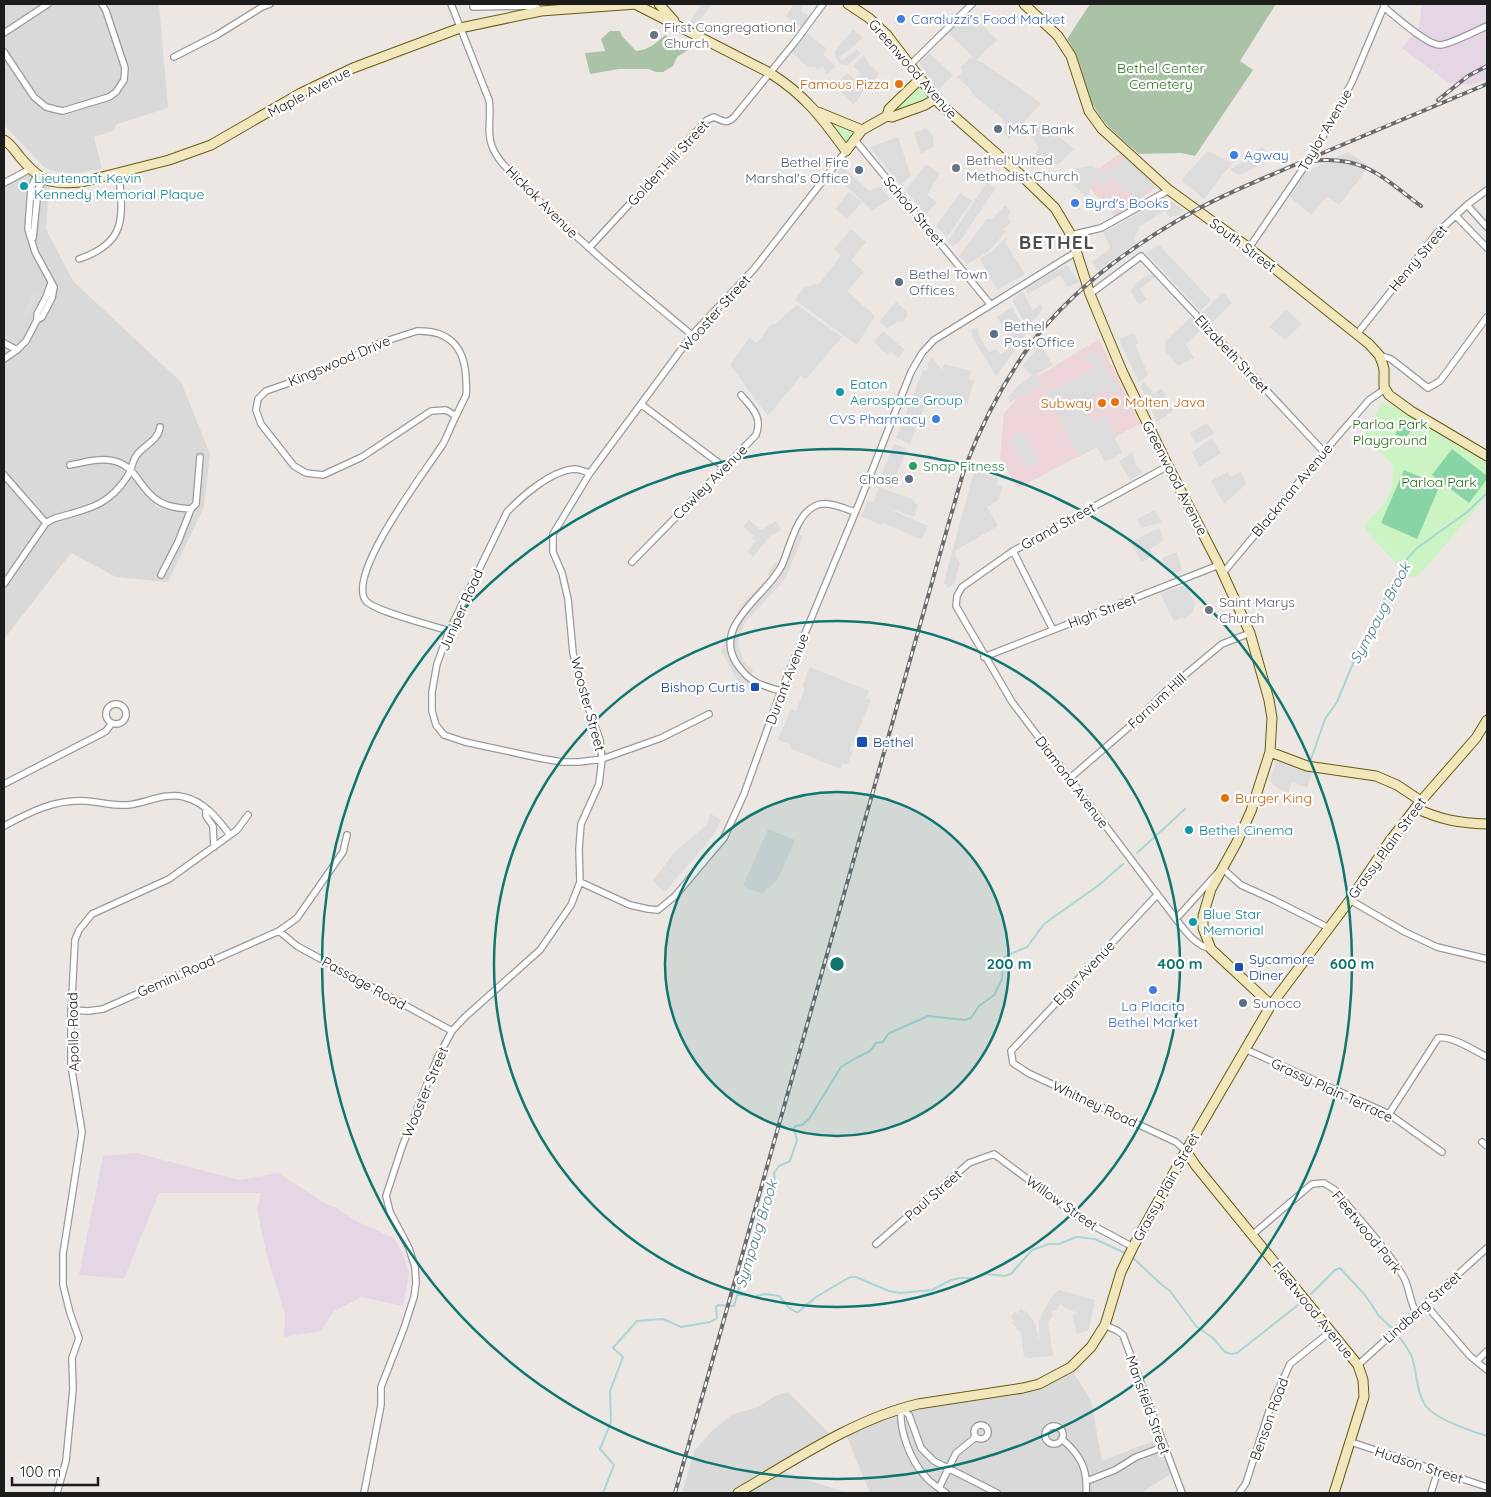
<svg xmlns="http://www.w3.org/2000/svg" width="1491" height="1497" font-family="Quicksand,sans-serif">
<rect width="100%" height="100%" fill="#ede7e3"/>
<path fill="#dad9da" d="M4,4H159L168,108L117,124L113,131L94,137L102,169L79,173L57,172L45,168L4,125Z
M28,174L49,186L46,229L73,281L181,382L210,454L204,507L168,582L116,577L71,553L4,639V186Z
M1072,1370L1091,1400L1102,1461L1158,1439L1171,1474L1141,1493H870L846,1435L868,1424L902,1411L943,1403L984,1398Z
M788,1392L831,1435L731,1493H682L694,1451L712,1431L731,1415L758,1407L775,1396Z
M783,1472L847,1493H746Z"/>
<path fill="#ecd4d9" d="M1122,152L1157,187L1115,216L1082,180Z
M1099,339L1140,424L1018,488L1000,458L1004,413L1037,377Z"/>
<path fill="#e4d6e5" d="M1422,4H1487V79L1472,85L1449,83L1402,48L1419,27Z
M137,1153L239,1180L278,1173L326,1204L335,1207L358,1222L394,1238L402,1252L409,1274L403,1306L361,1297L333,1312L321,1331L284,1337L285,1314L267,1256L257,1210L261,1193H159L124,1279L79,1275L103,1156Z"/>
<path fill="#aac3a7" d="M1090,4H1276L1240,61L1253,70L1195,156L1181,153L1139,154C1122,139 1102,124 1092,103C1083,82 1081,58 1067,39Z
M610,31H620L622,36L636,51C649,50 656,43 665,35L688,50L677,57L673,66L663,72H656L648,69H619L590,74L585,53L605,51L601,39Z"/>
<path fill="#ccf3c4" d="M915,87L920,88L928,99L927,101L891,113Z
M832,123L853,132V136L848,141H843L830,124Z
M1382,402L1400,410L1434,430L1449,436L1487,460V496L1424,570L1414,577H1409L1366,531V523C1385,504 1396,492 1392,463L1363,437Z"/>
<path fill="#89d4a4" d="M1405,420L1414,427L1404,440L1395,434Z
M1452,449L1487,476V479L1469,503L1432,475Z
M1404,470L1440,485L1417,539L1381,523Z"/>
<path fill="#dcdcdc" d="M700,4H712L696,26L690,22L701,6Z
M794,4H801L803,6L801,11L810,17L802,27L786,16Z
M971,12L997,40L976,60L983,63L1041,103L1009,139L1002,130L1006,125L1002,118L974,96L969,88L957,77L963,71L960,67L970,58H974L948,33Z
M853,29L863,38L840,57L841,60H843L857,49L861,54L847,65L840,64L835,57V51Z
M806,32L827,49L823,55L836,66L827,75L823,66L818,70L814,67H808L791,52Z
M929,53L953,75L938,91L919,62Z
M864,55L868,62L879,74L864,90L854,105L835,86L847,73L854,79L860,74L853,66Z
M1040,121L1074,149L1058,165L1046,157L1034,170L1028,164L1039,148L1031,136Z
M926,128L933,136L934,146L921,154L914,133Z
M898,137L911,176L900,185L870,147Z
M1262,147L1273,159L1239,175L1230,170Z
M1208,151L1232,163L1204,199L1181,180Z
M1348,152L1368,165L1359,180L1339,205L1327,197L1311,215L1289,196L1305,172Z
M1127,157L1155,186L1137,200L1114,178L1102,187L1096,182L1089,187L1090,193L1086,197L1064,176L1073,169L1091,166L1110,173Z
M926,164L940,174L927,195L937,202L926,215L906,190Z
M842,167L870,191L879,186L890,199L872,211L835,175Z
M987,182L996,188L958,244L956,243L953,246L947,242Z
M849,192L862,202L847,219L835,209Z
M960,193L972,201L947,237L936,226Z
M1160,201L1172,202L1184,210L1177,216L1169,217L1165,211L1140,226L1134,240L1136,243L1097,271L1092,262L1107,251L1110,246L1103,233Z
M1005,205L1011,212L1007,217L1011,222L1003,230L1006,231L988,252L967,264L959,256L987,219H992Z
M851,229L866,242L851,260L864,272L847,291L875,316L857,345L795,300L804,288L820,283L841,255L834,249Z
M1006,237L1008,238L1005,242L1025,274L997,290L980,259L993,250Z
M1159,245L1211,300L1200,311L1146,253Z
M1067,265L1079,282L1068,287L1060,275L1028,294L1024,288Z
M1150,273L1155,277L1140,289L1147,299L1139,305L1131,291L1135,284Z
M1023,292L1033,310L1041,304L1043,309L1027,328L1012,300Z
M1223,292L1232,303L1212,323L1201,313Z
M33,293L38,294L27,318L22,317Z
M896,302L907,311V316L904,321H898L887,328L879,322Z
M797,305L842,337L806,379L801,376L768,416L730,365L749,338L757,343L770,325L775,324Z
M1012,307L1027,333L996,376L973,338L971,329L978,328L979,336L989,352L996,349L1000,354L1007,350L1004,345L1009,342L1010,339L997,317Z
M1286,309L1302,324L1285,340L1269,327Z
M1191,317L1202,329L1186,345L1194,358L1178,366L1166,352L1165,341Z
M883,331L905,350L898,358L891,352L888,355L874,342Z
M1134,333L1138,343L1135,345L1148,374L1139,383L1119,339Z
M1040,345L1053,365L1036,374L1041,386L1010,402L1008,397L1018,386L1032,375L1022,366Z
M1096,351L1108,375L1111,374L1119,389L1107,395L1105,391L1082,403L1092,422L1105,415L1116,437L1115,438L1122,453L1105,462L1097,447L1079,457L1046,393L1097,367L1093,360L1088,362L1085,357Z
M932,357L942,370L944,364L971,371L969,379L974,381L967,405L927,392L925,395L928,397L910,444L896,438L923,370L926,371L929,369L927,364Z
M1144,382L1154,394L1162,388L1173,411L1157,422L1140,385Z
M1207,423L1214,433L1196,444L1190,433Z
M1022,431L1039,461L1026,468L1009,438Z
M1212,438L1221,453L1200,467L1192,452Z
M894,444L907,449L891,488L878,483Z
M1133,452L1136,466L1143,472L1130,480L1119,461Z
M974,471L998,478L996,485L1002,487L999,500L987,507L998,526L956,550L955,555L960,563L954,584L947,588L944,582Z
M1241,471L1246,484L1224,504L1211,481L1227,472L1231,477Z
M879,487L912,499L918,506L914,517L885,507L928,526L922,540L884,523L882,525L861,516L868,500L874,502Z
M1155,510L1162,523L1150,525L1142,528L1137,519Z
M797,519L804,523L799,534L803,536L786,576L781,584L745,622L738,643L744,662L753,670L747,690L738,682L721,651L741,605L769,577L768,573L774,563L779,562Z
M749,520L761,530L776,521L781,530L770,536L753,557L747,552L756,541L752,538L754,536L743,527Z
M1159,528L1164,540L1150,549L1154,556L1141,562L1131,542Z
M1177,552L1182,570L1172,575L1162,558Z
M1186,585L1195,603L1193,611L1184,619L1182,617L1174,621L1160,593Z
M810,667L869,691L866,698L871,700L850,750L853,752L847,765L843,763L840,769L790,748L791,745L778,740L791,709L796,711L805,688L802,686Z
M1276,761L1303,767L1306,771L1312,773L1307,788L1292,782L1288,793L1279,789L1270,781Z
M711,814L721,820L713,836L665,892L653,881L674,853L706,825Z
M768,829L795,840L778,879L762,894L743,886Z
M1059,1290L1095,1300L1089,1330L1077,1334L1072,1315L1079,1313L1072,1311L1060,1304L1056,1311L1054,1310L1051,1314L1053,1316L1048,1322L1053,1356L1030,1358L1024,1357L1021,1333L1012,1323L1014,1320L1011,1318L1014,1312L1018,1313L1021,1309L1028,1313L1035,1324L1039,1340V1321L1043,1312L1052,1296Z"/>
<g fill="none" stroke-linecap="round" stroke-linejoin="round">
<path stroke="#a8d6d5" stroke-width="2" d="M1310,762L1325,719L1337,702L1356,656L1379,609L1407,559L1417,548L1466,513L1487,493
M1137,853L1185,809
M1131,1256L1163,1286L1170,1291L1196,1326L1213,1338L1225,1352L1231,1354L1237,1353L1298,1305
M1311,1294L1335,1270L1340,1268L1365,1295L1379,1316L1392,1328
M738,1295H749L753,1297L765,1294L779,1296C786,1302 788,1311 798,1312L816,1297L850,1277H856L889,1291L900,1293L932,1290L951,1280L960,1278H975L986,1274L1005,1276L1011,1274L1032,1250L1049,1244H1059L1076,1237L1095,1239L1127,1254
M1397,1334C1402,1341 1408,1348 1412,1357C1417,1372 1416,1391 1425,1405C1435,1419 1471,1431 1487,1436
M603,1493L614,1465L600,1449L611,1422L610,1391L623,1357L613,1348L637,1321L663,1319L681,1327L710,1322L717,1318L716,1307L718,1305L734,1306L769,1183L775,1180L774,1173L779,1166L790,1161L797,1140L794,1129L795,1126L802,1125L809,1119L841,1067L856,1058L870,1051L876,1043L883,1042L888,1034L894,1031L928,1016L965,1020L971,1018L979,1006L994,995L1002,979L1003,960L1008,955L1027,947L1044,924L1099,885L1123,864"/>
<defs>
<path id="street" d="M451,4L489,100C492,115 486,132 492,146C497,161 512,173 523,184C575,239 634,287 692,335
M473,7L531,6L536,7L541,11
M1385,8C1396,17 1427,45 1440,45C1449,45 1478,30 1487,26
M4,33L48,4
M4,52L34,97L46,107L58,110L63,111L109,97L116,92L124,80L125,68L106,11L102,4
M174,57L217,35L262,7L270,4
M910,65L972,4
M855,140L991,305
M4,183L30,169
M1467,205L1487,227
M1456,216L1487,248
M1071,235L1101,228L1169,190
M33,238L38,190L43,179
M589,248L707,120L714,117C723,121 727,125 735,116L795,42L823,4
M1249,248L1317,148L1352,82L1385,4
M79,259C127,243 123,217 119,174
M1090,294L1141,256L1324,452
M37,320V314L46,297L51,283
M417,331C449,330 465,347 466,379C466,384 467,390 466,395C463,402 459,409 456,416L446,410L431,411L362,457L323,475L306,473L294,466L261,424L256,410L258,399L266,391L315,374L349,359L380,343Z
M1357,334L1437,233L1467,205L1487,190
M4,343L17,350
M1379,355L1391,359L1428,388L1440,381L1487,317
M4,359L17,350L26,341L37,320L42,317L52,298L54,287L35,252L28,229L31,188L37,175
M642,405L724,467
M70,465C82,463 96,458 108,460C137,463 137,487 157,500C167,507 179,508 191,509
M1168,466L1013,551L962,587L957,596L956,606L1012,702L1176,919C1186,932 1195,945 1211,949
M590,473C586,472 579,469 575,469C552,470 522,496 507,512L449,631L437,664L432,692V711L436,725L444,735L465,742L539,758L562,762H579L602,759L661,738L709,714
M4,475L46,523
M1013,551L1053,630
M632,562L756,435C763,417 752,408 741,395
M1223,573L1324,452L1369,400L1385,389
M161,575L178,542L191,509L196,504L200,457
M4,584L46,523L53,519C85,509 107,508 127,477C132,470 132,462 136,456C143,446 159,440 160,427
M449,631C434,626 374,611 366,601C345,575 427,469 443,444C448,435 451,425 456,416
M984,657L1219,565
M781,691C760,685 749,682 737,664C711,625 767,596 782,565C790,547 796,515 815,506C826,500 843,508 855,512
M106 714a10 10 0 1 1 20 0a10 10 0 1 1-20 0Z
M1069,779L1129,727L1168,689L1222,644L1250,633
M4,784L99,735L106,731L112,723
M206,810V816L213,826L214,847
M4,826C30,812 55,799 86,801C100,802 114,806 128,805C146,803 166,792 184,797C205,802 218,819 230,835
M580,882L630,905L648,909L658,910L675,896L724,838L744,794L781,691L860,501L911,372L922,353L934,340L1076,252
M1157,895L1011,1051L1013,1063L1028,1073L1176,1142L1186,1151
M1350,900L1405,932L1437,947L1487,959
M1176,919L1222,868L1241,885L1274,900L1329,928
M279,931L297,946L452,1031
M71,1010L88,1011L103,1009L279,931L297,918L343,852L347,835
M1245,1049L1389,1114L1442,1152
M1389,1114L1438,1038C1451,1035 1475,1051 1487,1057
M1482,1142L1487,1146
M1252,1235L1312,1184L1324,1183L1335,1190C1358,1218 1384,1245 1403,1276C1410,1287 1409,1301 1416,1312
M876,1244L969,1163L994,1154L1081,1219L1133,1247
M1425,1304L1470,1356L1487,1370
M1105,1325L1118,1331L1123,1335L1182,1493
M1477,1361L1487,1351
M1358,1365L1487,1248
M901,1408L909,1415L921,1448L934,1461L997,1493
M901,1408C899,1430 910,1460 925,1476C930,1483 939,1488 946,1493
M974 1432a7 7 0 1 1 14 0a7 7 0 1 1-14 0Z
M1045 1435a9 9 0 1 1 18 0a9 9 0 1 1-18 0Z
M1062,1439C1080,1455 1088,1468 1086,1493
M1351,1442L1487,1487
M1087,1481L1115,1470L1136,1457L1163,1447
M939,1488L956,1453L976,1437
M57,1493L66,1461L73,1389L72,1358L79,1338L70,1313L63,1285V1254L82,1132L71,1065V1016L75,940L79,930L92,914L169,879L237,830L248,815
M364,1493L381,1405V1387L404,1328L414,1297L416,1283L415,1267L409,1248L390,1212L386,1196L402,1147L437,1059L452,1031L465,1017L540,950L571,905L580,882L579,849L581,824L599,784L602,759L600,740L584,696L573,653L568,599L562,573L553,552V534L590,473L692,335L754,269L846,151
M1239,1493L1246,1483L1270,1408L1290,1364L1330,1332
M1431,1493L1438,1470"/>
<path id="secondary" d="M635,4L770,73C805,95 822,118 846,151L862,130L887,116L892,117L925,105L935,99
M659,4L674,21
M848,4L869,18L887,35L939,103L1022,176L1055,208L1071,235L1090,294L1122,371L1167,464L1219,565L1250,633L1269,700L1272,718L1270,752L1251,811L1237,842L1211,889L1203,916V928L1211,949L1271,1005
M1024,4L1058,36L1071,56L1089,111L1102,129L1169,190L1249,248L1369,344L1379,355L1382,362L1384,369V387L1389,395L1411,411L1487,456
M818,112L862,130
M887,116L889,109L920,79
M4,140C11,144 15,151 20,157C41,182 50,185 82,182L169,160L211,145L301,93L353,68L460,28L541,11L636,4
M1270,752L1307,766L1376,776L1397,785L1421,801
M1415,808C1442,820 1458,823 1487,824
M1186,1151L1196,1166L1358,1365L1363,1380L1364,1397L1334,1493
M738,1493C795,1460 854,1419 918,1404L1023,1388L1039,1384L1071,1367L1091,1347L1105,1325L1121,1272L1133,1247L1186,1151L1271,1005L1350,900L1389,842L1421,801L1476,738L1487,720"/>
</defs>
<use href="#street" stroke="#999" stroke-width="8"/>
<use href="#secondary" stroke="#675b10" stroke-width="11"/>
<use href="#street" stroke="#fff" stroke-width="5.5"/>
<use href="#secondary" stroke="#f2e7bc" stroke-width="9"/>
<defs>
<path id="rail" d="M1438,100L1468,76L1487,66
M1312,161C1364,155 1383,178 1421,206
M675,1493L951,515C956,499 960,481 966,465C982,423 1004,382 1030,345C1073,288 1134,244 1196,210C1227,193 1260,180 1292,166C1357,138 1422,111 1487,84"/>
</defs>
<use href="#rail" stroke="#6a6a6a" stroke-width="4"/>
<use href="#rail" stroke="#fff" stroke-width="2" stroke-dasharray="5.5" stroke-linecap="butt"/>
</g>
<circle cx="837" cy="964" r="172" fill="#0f766e" fill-opacity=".12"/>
<g fill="none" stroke="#0f766e" stroke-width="2.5">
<circle cx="837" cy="964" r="172"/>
<circle cx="837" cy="964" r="343"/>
<circle cx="837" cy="964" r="515"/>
</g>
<g fill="#3f7fe0" stroke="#fff" stroke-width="2">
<circle cx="901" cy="19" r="5"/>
<circle cx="1234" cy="155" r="5"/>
<circle cx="1075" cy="203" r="5"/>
<circle cx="936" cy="419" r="5"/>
<circle cx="1153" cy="990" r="5"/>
</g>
<g fill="#6b7280" stroke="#fff" stroke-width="2">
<circle cx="654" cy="35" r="5"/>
<circle cx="956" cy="168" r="5"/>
<circle cx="1209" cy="610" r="5"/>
</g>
<g fill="#e8710a" stroke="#fff" stroke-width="2">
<circle cx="899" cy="84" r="5"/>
<circle cx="1115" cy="402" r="5"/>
<circle cx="1102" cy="403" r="5"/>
<circle cx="1225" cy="798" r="5"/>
</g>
<g fill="#5c6f8a" stroke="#fff" stroke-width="2">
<circle cx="998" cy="129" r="5"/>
<circle cx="859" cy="170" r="5"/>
<circle cx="899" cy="282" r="5"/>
<circle cx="994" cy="334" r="5"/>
<circle cx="909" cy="479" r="5"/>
<circle cx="1243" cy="1003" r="5"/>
</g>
<g fill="#0f9aa8" stroke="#fff" stroke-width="2">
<circle cx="24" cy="186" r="5"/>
<circle cx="840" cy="392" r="5"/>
<circle cx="1189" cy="830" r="5"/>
<circle cx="1193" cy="922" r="5"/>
</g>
<circle fill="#2e9e5b" stroke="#fff" stroke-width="2" cx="913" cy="466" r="5"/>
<g fill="#1a4fb4" stroke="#fff" stroke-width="2">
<rect x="750" y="682" width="10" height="10" rx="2.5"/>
<rect x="856" y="736" width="12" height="12" rx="2.5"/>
<rect x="1234" y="962" width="10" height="10" rx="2.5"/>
</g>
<g text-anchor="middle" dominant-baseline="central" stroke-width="4.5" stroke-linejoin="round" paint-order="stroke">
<g font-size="14" fill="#366cbe" stroke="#fff" text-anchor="start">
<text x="911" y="19">Caraluzzi's Food Market</text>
<text x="1244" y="155">Agway</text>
<text x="1085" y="203">Byrd's Books</text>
<text x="926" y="419" text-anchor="end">CVS Pharmacy</text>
<text x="1153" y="1006" text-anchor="middle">La Placita<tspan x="1153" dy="16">Bethel Market</tspan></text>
</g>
<g font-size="14" fill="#5b616d" stroke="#fff" text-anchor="start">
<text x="664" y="27">First Congregational<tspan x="664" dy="16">Church</tspan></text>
<text x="966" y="160">Bethel United<tspan x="966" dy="16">Methodist Church</tspan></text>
<text x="1219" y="602">Saint Marys<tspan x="1219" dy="16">Church</tspan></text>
</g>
<g font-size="14" fill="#256f16" stroke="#fff">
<text x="1161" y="68">Bethel Center<tspan x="1161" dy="16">Cemetery</tspan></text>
<text x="1390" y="424">Parloa Park<tspan x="1390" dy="16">Playground</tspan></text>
<text x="1439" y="482">Parloa Park</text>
</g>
<g font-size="14" fill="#1c1c1c" stroke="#fff">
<text transform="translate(913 69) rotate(49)">Greenwood Avenue</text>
<text transform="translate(309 92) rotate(-28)">Maple Avenue</text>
<text transform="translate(1325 130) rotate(-60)">Taylor Avenue</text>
<text transform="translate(668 163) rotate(-47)">Golden Hill Street</text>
<text transform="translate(542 202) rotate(45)">Hickok Avenue</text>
<text transform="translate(914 211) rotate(50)">School Street</text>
<text transform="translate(1243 245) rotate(37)">South Street</text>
<text transform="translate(1418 258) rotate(-50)">Henry Street</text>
<text transform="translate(715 313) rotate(-48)">Wooster Street</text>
<text transform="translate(1232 354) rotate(47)">Elizabeth Street</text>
<text transform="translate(339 361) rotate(-23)">Kingswood Drive</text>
<text transform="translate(1175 478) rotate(63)">Greenwood Avenue</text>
<text transform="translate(710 482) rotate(-45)">Cawley Avenue</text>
<text transform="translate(1292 490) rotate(-50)">Blackman Avenue</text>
<text transform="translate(1058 526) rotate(-29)">Grand Street</text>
<text transform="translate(461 610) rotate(-66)">Juniper Road</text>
<text transform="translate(1102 611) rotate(-21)">High Street</text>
<text transform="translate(787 679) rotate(-69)">Durant Avenue</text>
<text transform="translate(1157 701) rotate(-43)">Farnum Hill</text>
<text transform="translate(588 704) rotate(75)">Wooster Street</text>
<text transform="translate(1072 782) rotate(53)">Diamond Avenue</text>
<text transform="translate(1387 848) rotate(-54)">Grassy Plain Street</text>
<text transform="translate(1084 973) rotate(-47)">Elgin Avenue</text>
<text transform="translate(176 976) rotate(-24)">Gemini Road</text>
<text transform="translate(364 983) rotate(29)">Passage Road</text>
<text transform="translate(73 1032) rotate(-91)">Apollo Road</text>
<text transform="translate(1332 1090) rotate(25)">Grassy Plain Terrace</text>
<text transform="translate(425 1092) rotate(-67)">Wooster Street</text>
<text transform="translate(1095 1104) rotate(25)">Whitney Road</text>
<text transform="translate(1166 1187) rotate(-61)">Grassy Plain Street</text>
<text transform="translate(933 1195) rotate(-41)">Paul Street</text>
<text transform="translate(1062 1203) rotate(35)">Willow Street</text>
<text transform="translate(1367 1232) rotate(51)">Fleetwood Park</text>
<text transform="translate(1422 1307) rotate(-42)">Lindberg Street</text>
<text transform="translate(1313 1310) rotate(51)">Fleetwood Avenue</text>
<text transform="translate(1148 1405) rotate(70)">Mansfield Street</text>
<text transform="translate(1269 1419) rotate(-70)">Benson Road</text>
<text transform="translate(1419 1465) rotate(18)">Hudson Street</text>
</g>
<g font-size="14" fill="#c56008" stroke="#fff" text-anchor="end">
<text x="889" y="84">Famous Pizza</text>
<text x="1125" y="402" text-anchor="start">Molten Java</text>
<text x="1092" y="403">Subway</text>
<text x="1235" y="798" text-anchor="start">Burger King</text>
</g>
<g font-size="14" fill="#4e5e75" stroke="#fff" text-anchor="start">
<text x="1008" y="129">M&amp;T Bank</text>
<text x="849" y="162" text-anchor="end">Bethel Fire<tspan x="849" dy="16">Marshal's Office</tspan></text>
<text x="909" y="274">Bethel Town<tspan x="909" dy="16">Offices</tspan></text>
<text x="1004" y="326">Bethel<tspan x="1004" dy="16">Post Office</tspan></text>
<text x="899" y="479" text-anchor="end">Chase</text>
<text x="1253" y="1003">Sunoco</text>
</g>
<g font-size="14" fill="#0d838f" stroke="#fff" text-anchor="start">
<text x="34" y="178">Lieutenant Kevin<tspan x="34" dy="16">Kennedy Memorial Plaque</tspan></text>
<text x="850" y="384">Eaton<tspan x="850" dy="16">Aerospace Group</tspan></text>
<text x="1199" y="830">Bethel Cinema</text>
<text x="1203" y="914">Blue Star<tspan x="1203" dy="16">Memorial</tspan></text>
</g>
<g font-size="14" fill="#27864d" stroke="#fff" text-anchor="start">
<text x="923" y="466">Snap Fitness</text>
</g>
<g font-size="14" fill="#164399" stroke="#fff" text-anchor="start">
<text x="745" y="687" text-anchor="end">Bishop Curtis</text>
<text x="873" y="742">Bethel</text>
<text x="1249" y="959">Sycamore<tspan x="1249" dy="16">Diner</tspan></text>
</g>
<g font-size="15" font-style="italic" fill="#497b8c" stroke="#fff">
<text transform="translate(1380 613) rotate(-62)">Sympaug Brook</text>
<text transform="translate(756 1234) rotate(-73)">Sympaug Brook</text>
</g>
<g font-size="19" font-weight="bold" letter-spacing="1" fill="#4f4f4f" stroke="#fff">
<text x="1057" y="242">BETHEL</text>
</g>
</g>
<circle cx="837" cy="964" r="8" fill="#0f766e" stroke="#fff" stroke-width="2.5"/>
<g font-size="15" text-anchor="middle" font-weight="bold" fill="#0f766e" stroke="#fff" stroke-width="4.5" stroke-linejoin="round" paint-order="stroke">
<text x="1009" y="969">200 m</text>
<text x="1180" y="969">400 m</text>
<text x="1352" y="969">600 m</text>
</g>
<rect width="1491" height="1497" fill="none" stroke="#1c1c1c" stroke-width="10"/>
<path d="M12 1477v8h86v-8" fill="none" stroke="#1c1c1c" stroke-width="2.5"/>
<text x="20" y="1477" font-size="15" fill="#1c1c1c" stroke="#ffffff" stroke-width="4" paint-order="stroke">100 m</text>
</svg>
